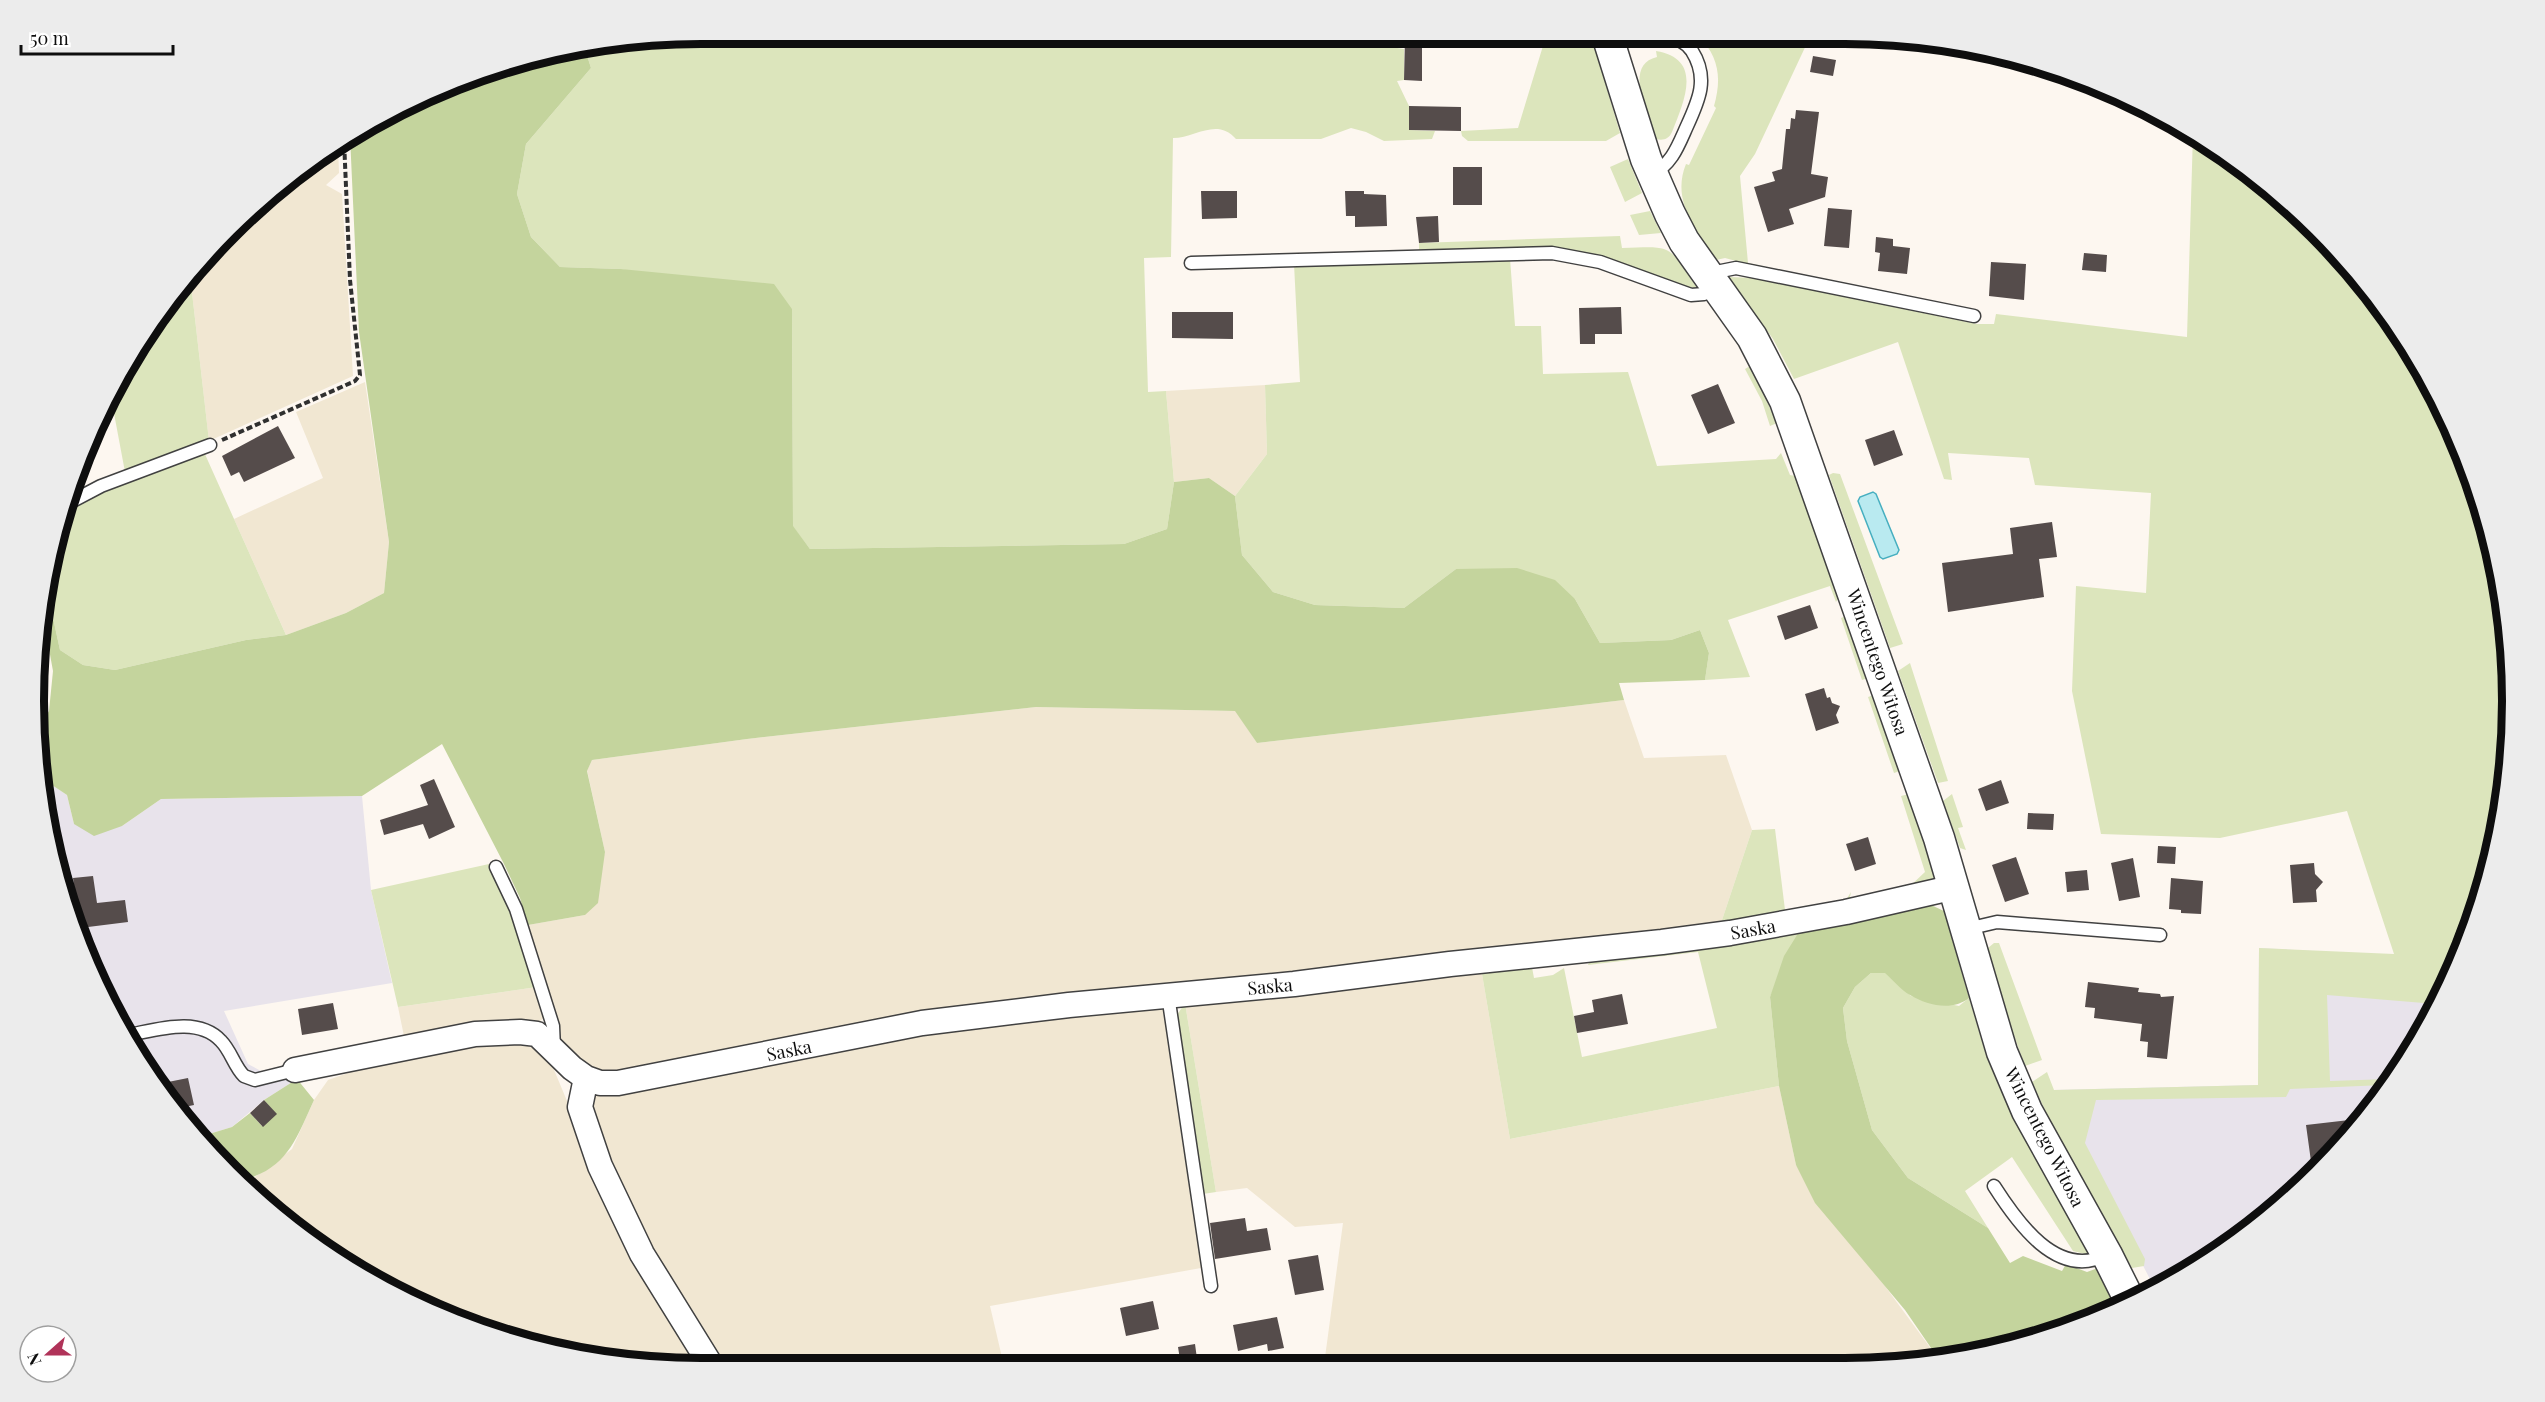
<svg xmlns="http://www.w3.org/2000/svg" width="2545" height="1402" font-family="'Playfair Display',serif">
<rect width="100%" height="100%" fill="#fdf7f0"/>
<path fill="#e8e3eb" d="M46,781L67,795L74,824L122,826L161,799L362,796L371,890L392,983L224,1011L248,1064L261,1071L293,1065L297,1079L264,1100L232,1127L196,1138L123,1035L84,956L46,832L40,785Z
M2259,948L2457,959L2422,1035L2317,1173L2215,1257L2154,1287L2053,1090L2258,1085Z"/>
<path fill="#f1e7d2" d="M338,144L339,173L326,185L342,194L353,376L209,441L190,275L228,229L295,171Z
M365,382L389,542L384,593L346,613L286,635L234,519L323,478L296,412Z
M1265,385L1267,454L1235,496L1209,478L1174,482L1166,391Z
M1624,700L1644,758L1726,755L1752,830L1719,929L1449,959L644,1075L588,1072L561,1041L528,925L585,915L605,852L587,770L592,760L747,739L1036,707L1236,711L1257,743Z
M1481,968L1510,1139L1779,1086L1796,1165L1940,1361L1931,1363L1324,1365L1343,1223L1295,1227L1247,1188L1216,1192L1185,1003Z
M537,987L544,1018L536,1024L405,1041L398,1007Z
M1158,1005L1163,1010L1201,1268L990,1306L1004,1366L719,1367L671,1293L589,1119V1084L922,1028Z
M508,1043L528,1046L542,1053L552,1065L595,1168L703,1367L658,1368L487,1334L367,1279L261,1203L239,1181L255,1177L292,1149L314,1100L328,1080L351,1072L473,1047Z"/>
<path fill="#dce5bc" d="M1591,35L1620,133L1606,141H1468L1462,136L1461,131L1518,128L1546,36Z
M1698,35H1808V41L1755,154L1740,176L1748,263L1785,271L1784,274L1725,258L1716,260C1696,230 1671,201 1686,164L1689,165L1716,108L1714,106C1722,78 1719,57 1698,35Z
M1359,36V40L1397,41V48L1404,49V80L1397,81L1409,106V130L1435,131L1432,139L1384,141L1366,132L1351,128L1321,139H1236C1217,117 1195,138 1173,138L1171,257L1144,258L1148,392L1166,391L1174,482L1167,529L1124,544L810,549L793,527L792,309L621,269L560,267L531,237L517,194L526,144L591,68L584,46L613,39Z
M1656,51C1704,59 1684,101 1672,132C1669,139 1663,141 1656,139C1649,116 1622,65 1657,57Z
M2193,133L2285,199L2374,295L2443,406L2489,528L2511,658L2506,789L2476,916L2436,1004L2327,995L2330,1081L2389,1079L2384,1085L2290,1089L2286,1097L2096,1100L2085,1143L2145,1259L2144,1266L2132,1268L2051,1123L2032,1082L2047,1072L2054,1090L2258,1085L2259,948L2394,954L2347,811L2220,838L2101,834L2072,691L2076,586L2146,593L2151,493L2035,485L2029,458L1948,453L1952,480L1944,479L1898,342L1794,379L1773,339L1729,277L1753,278L1977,324H1994L1996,314L2187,337Z
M1628,159L1642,193L1625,202L1610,167Z
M1650,211L1661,233L1639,235L1630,215Z
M1620,236L1622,248C1675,246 1667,244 1697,288L1683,287L1602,258L1577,251L1554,249L1294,257V253L1419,251V243Z
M1510,258L1515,326H1541L1543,374L1628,372L1657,466L1776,459L1781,453L1790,475L1795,476L1839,597L1836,602L1830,586L1728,620L1750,677L1705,680L1709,653L1700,630L1671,640L1600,643L1575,599L1456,569L1404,608L1315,605L1273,592L1242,555L1235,496L1267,454L1265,385L1300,382L1294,264Z
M190,275L209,441L125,472L110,392L146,330Z
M1750,366L1777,423L1770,426L1762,401L1745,369Z
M204,452L286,635L246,640L115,670L83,665L60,650L45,581L56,528L61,513L102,491Z
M1833,473L1840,474L1903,644L1890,648L1829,475Z
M1846,616L1868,678L1862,680L1841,618Z
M1910,663L1948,781L1938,783L1898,671Z
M1874,695L1900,771L1894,773L1868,697Z
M1909,794L1936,881L1909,887L1925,872L1901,796Z
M1952,794L1963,827L1958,828L1966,850L1960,848L1943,801Z
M1775,829L1785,910L1846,900L1851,892L1849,902L1719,929L1752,830Z
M489,864L511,906L537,987L398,1007L371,890Z
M1802,927L1770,997L1779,1086L1510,1139L1481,968L1531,962L1534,978L1553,975L1564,968L1582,1057L1717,1028L1698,952L1588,965L1591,958Z
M1994,943H1999L2042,1060L2025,1066L2007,1016L1988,948Z
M1885,972L1911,996L1959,1006L1969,998L1986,1055L2000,1089L2089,1255L2073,1251L2012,1157L1965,1191L1988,1228L1908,1178L1872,1130L1847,1041L1843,1008L1855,987L1871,973Z
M1185,1003L1216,1192L1203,1194L1177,1015Z"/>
<path fill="#c4d49d" d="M584,46L591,68L526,144L517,194L531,237L560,267L621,269L774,284L792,309L793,526L810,549L1124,544L1167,529L1174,482L1209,478L1235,496L1242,555L1273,592L1315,605L1404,608L1456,569L1517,568L1555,580L1575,599L1600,643L1671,640L1700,630L1709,653L1705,680L1619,683L1624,700L1257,743L1235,711L1036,707L747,739L592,760L587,771L605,852L598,903L585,915L528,925L520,898L503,862L442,744L362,796L161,799L122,826L94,836L74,824L67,795L46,781L40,785L35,735L49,711L53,671L41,605L45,581L60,650L83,665L115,670L246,640L286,635L346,613L384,593L389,542L359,332L350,136L405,102L487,68Z
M1913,903L1931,905L1944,911L1969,998C1953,1011 1928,1006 1910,995C1901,990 1893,980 1885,973H1871L1855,987L1843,1008L1847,1041L1872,1130L1908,1178L1988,1228L2010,1263L2023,1256L2062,1271L2066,1264L2087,1272L2098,1268L2115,1306L2059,1333L1940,1361L1905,1310L1815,1203L1796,1165L1779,1086L1770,997L1784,956L1802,927Z
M297,1079L314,1100C295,1141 287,1170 239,1181L196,1138L232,1127L250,1113L262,1126L276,1114L264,1100Z"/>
<path fill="#b9eaf0" stroke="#47afc0" stroke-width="1.5" d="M1873,492L1876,494L1899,550L1897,554L1883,559L1880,557L1858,501L1860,497Z"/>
<path fill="#554c4b" d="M1405,36H1422V81L1404,80Z
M1813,56L1836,60L1833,76L1810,72Z
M1409,106L1461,107V131L1409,130Z
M1796,110L1819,112L1811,174L1828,177L1825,197L1789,209L1794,224L1768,232L1754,187L1775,181L1772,172L1782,169L1786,129H1790L1791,118L1795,119Z
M1453,167H1482V205H1453Z
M1201,191H1237V218L1202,219Z
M1345,191H1364V194L1386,195L1387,226L1355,227V216H1346Z
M1828,208L1852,210L1849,248L1824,246Z
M1438,216L1439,242L1419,243L1416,217Z
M1876,237L1893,239V246L1910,248L1907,274L1878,271L1880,253L1875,252Z
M2084,253L2107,255L2106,272L2082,270Z
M1991,262L2026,264L2024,300L1989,296Z
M1621,307L1622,334H1595V344H1580L1579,308Z
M1172,312H1233V339L1172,338Z
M1718,384L1735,423L1708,434L1691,395Z
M278,426L295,458L244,482L239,472L231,476L222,456Z
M1894,430L1903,455L1874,466L1865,440Z
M2052,522L2057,557L2039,559L2044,597L1948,612L1942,563L2013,554L2010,528Z
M1810,605L1818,628L1785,640L1777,616Z
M1824,688L1827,698L1830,697L1832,703L1840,706L1836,715L1839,723L1816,731L1805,694Z
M434,779L455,827L429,839L423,824L384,835L380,820L428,805L420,785Z
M2001,780L2009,803L1986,811L1978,789Z
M2028,813L2054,814L2053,830L2027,829Z
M1868,837L1876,864L1855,871L1846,844Z
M2158,846L2176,847L2175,864L2157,863Z
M2016,857L2029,894L2005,902L1992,865Z
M2133,858L2140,897L2119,901L2111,863Z
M2314,863L2315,874L2323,882L2316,890L2317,902L2293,903L2290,865Z
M2087,870L2089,890L2067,892L2065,872Z
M93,876L97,903L125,900L128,922L80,928L73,878Z
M2171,878L2203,881L2201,914L2181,913V910L2169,909Z
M2088,982L2139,988L2138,992L2160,994L2161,997L2174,996L2167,1059L2147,1057L2148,1042L2140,1041L2142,1024L2094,1018L2095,1008L2085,1007Z
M1622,994L1628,1024L1577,1033L1574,1016L1594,1012L1592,1000Z
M333,1003L338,1029L302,1035L298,1009Z
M188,1078L194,1105L175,1109L158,1084Z
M264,1100L277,1114L263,1127L250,1113Z
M2358,1119L2317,1173L2313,1176L2306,1125Z
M1245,1218L1247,1231L1267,1228L1271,1250L1215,1259L1210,1223Z
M1318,1255L1324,1290L1295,1295L1288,1260Z
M1153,1301L1159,1329L1126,1336L1120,1308Z
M1277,1317L1284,1348L1268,1351L1267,1344L1238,1351L1233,1325Z
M1195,1344L1198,1366H1181L1178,1347Z"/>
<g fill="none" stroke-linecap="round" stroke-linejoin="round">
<defs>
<path id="service" d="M1610,43L1640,35
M1652,174C1672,164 1678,146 1687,126C1699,100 1709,78 1692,51C1686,42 1675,37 1664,35
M1191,263L1552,253L1600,262L1691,295L1704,294L1716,286
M1711,277L1721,271L1736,268L1974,316
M65,505L101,486L210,445
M56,865C68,875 68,898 70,912
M496,867L516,909L553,1026L554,1049
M1967,929L1997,922L2160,935
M1168,995L1211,1286
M123,1036C154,1031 197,1015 221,1041C231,1051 234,1066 244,1076L255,1080L295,1070
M1994,1186C2017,1222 2057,1280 2106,1255"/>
<path id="minor" d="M295,1070L475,1034L520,1032L537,1034L572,1068L586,1078L600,1083H618L922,1023L1069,1005L1294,984L1450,964L1662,942L1730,933L1846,912L1955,887
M586,1078L580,1107L600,1166L642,1254L712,1367"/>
<path id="tertiary" d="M1607,35L1646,159L1670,214L1684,241L1752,337L1785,401L1939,838L2002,1052L2027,1111L2107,1255L2129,1299"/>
</defs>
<use href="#service" stroke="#414141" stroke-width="15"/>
<use href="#minor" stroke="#414141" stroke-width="27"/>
<use href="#tertiary" stroke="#414141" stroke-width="33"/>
<path stroke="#303030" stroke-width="4" stroke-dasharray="6 3" stroke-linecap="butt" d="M222,440L355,381L360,375L350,280L344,140"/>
<use href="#service" stroke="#fff" stroke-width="12"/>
<use href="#minor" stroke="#fff" stroke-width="24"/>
<use href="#tertiary" stroke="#fff" stroke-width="30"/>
</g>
<g text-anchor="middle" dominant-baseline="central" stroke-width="6" stroke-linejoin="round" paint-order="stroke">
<g font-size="18" fill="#0e0e0e" stroke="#fff">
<text transform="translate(1878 662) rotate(71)">Wincentego Witosa</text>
<text transform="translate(1753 929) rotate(-10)">Saska</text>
<text transform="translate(1270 986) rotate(-5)">Saska</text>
<text transform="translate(789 1050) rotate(-11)">Saska</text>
<text transform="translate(2045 1137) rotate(63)">Wincentego Witosa</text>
</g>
</g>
<path d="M0 0H2545V1402H0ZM701 44H1845A657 657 0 0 1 2502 701V701A657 657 0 0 1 1845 1358H701A657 657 0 0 1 44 701V701A657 657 0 0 1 701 44Z" fill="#ececec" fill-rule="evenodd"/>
<path fill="none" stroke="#0e0e0e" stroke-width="8" d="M701 44H1845A657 657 0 0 1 2502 701V701A657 657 0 0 1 1845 1358H701A657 657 0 0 1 44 701V701A657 657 0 0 1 701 44Z"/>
<g transform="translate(48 1354) rotate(249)"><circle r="28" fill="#ffffff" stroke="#9f9f9f" stroke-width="1.5"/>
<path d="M0-4.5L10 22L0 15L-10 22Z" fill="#b03359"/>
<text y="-9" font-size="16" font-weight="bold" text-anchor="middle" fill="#0e0e0e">N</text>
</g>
<path d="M21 45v9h152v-9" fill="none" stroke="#0e0e0e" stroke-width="3"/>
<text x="30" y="45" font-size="18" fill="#0e0e0e" stroke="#ffffff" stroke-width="4.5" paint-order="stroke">50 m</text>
</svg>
